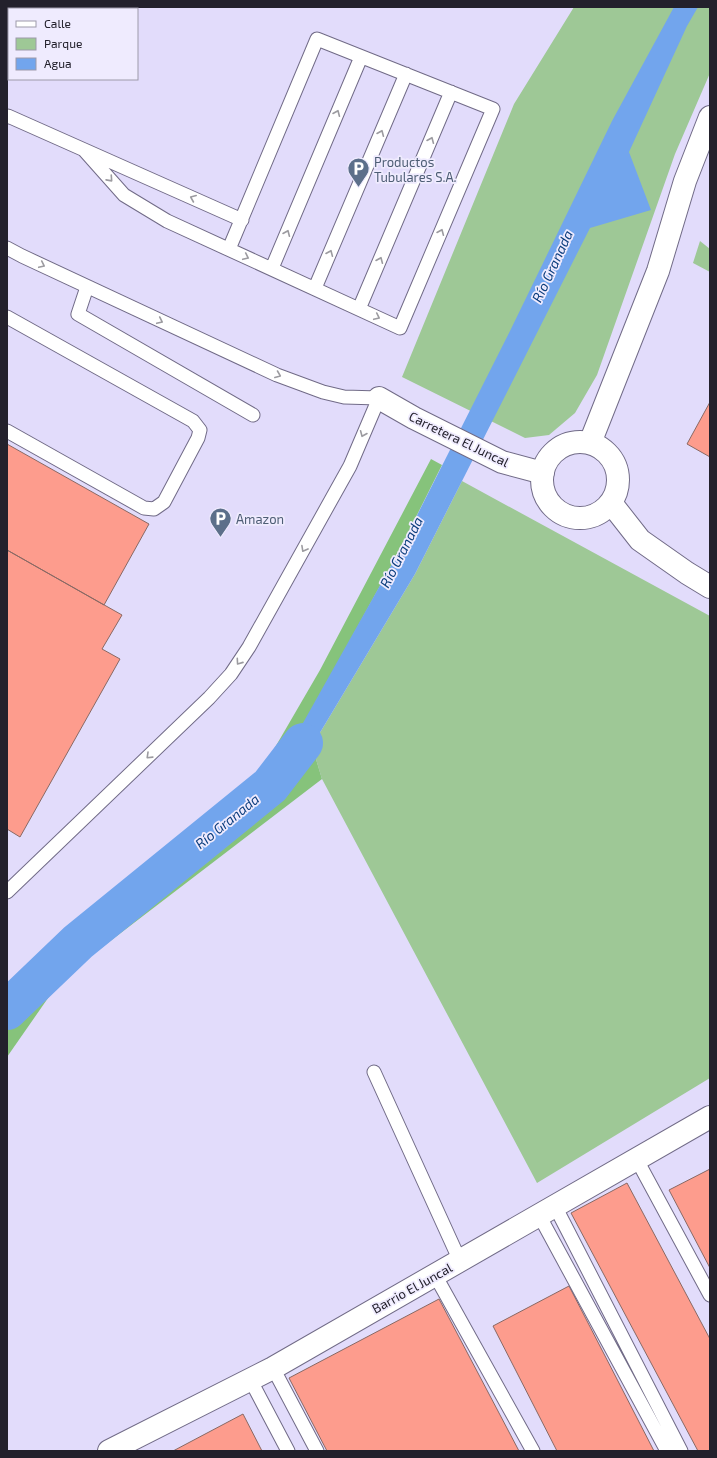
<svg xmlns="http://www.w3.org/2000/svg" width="717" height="1458" font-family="'Exo 2',sans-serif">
<rect width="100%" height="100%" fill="#e2dcfb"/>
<path fill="#9ec896" d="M574,7H710V73L675,154L597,375L575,413L549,435L525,438L402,377L514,104Z
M700,241L710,249V272L693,263Z
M462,481L710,616V1078L537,1183L322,779L312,746L415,574Z"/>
<path fill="#86c37b" d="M431,459L442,465L397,555L271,784L312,746L322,779L62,978L7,1057V993L68,931L252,787L320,670Z"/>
<path fill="#72a5ed" d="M674,7H698L687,26L629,152L651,210L590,228L415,574L312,746L270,786L294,739L397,555L510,331L612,121Z"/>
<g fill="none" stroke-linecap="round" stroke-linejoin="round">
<path stroke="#72a5ed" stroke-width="40" d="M7,1010L78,942L270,786L303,743"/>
</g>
<path fill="#fd9c8d" stroke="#896964" d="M7,7H88L87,9H9V61H7Z
M710,402V457L687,444Z
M7,444L149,524L104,605L7,550Z
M7,550L122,615L102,649L120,659L20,837L7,829Z
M710,1169V1268L669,1190Z
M627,1183L710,1339V1451H698L571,1213Z
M569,1286L654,1451H557L493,1326Z
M439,1299L519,1451H327L289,1378Z
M243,1414L262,1451H173Z"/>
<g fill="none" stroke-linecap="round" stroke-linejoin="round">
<defs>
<path id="service" d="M7,117L8,116L242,220
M84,150L124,195L167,221L400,328L493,109L317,39L229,249
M7,248L22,256L277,375L323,392L344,397L379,398L350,466L249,647L231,674L209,698L7,892
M272,268L361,57
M87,287L78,314L253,415
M315,288L406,74
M359,309L451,92
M7,317L193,421L200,430L198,438L164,502L154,509L144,508L7,431
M374,1072L460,1261
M637,1160L710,1295
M555,1206L681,1451
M539,1215L667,1451
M435,1275L533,1451
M273,1368L317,1451
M250,1379L288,1451"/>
<path id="minor" d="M109,1451L273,1368L710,1117"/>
<path id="tertiary" d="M379,398L414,418L502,462L543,473
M542 480a38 38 0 1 1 76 0a38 38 0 1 1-76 0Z
M590,443L658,271L685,181L710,117
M611,503L640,540L687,573L710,587"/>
</defs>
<use href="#service" stroke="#716b87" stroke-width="15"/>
<use href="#minor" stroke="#716b87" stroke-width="24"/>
<use href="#tertiary" stroke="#716b87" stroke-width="24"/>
<use href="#service" stroke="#fff" stroke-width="13"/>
<use href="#minor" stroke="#fff" stroke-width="22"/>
<use href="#tertiary" stroke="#fff" stroke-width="22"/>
</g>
<defs><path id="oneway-chevron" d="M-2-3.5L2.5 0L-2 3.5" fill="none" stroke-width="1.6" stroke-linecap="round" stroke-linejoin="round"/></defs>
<g stroke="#9c9ba0">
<use href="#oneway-chevron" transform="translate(337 113) rotate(-67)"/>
<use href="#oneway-chevron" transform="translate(381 133) rotate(-67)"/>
<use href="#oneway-chevron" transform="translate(431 140) rotate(-67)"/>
<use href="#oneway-chevron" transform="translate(110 179) rotate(48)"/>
<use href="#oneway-chevron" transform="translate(193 198) rotate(-157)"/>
<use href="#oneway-chevron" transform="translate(441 232) rotate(-67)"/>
<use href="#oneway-chevron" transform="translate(287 233) rotate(-67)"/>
<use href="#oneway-chevron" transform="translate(330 253) rotate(-67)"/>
<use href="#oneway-chevron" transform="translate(246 257) rotate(25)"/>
<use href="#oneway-chevron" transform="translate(380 260) rotate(-67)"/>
<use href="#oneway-chevron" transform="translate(42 265) rotate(25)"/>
<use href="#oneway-chevron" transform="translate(377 317) rotate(25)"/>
<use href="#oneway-chevron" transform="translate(160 321) rotate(25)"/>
<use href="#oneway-chevron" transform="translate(278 375) rotate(22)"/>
<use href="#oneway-chevron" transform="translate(363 434) rotate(113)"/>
<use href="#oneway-chevron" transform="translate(304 549) rotate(119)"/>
<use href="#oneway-chevron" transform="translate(239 662) rotate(125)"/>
<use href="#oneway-chevron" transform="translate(149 756) rotate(136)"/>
</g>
<defs>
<symbol id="parking-pin" viewBox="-11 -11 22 30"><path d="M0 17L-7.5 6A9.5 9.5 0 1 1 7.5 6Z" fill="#5c6f8a" stroke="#efebfe"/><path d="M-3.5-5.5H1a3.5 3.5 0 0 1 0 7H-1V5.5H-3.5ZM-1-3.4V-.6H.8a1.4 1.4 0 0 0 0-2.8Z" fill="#fff"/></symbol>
</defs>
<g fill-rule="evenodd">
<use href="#parking-pin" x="346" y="156" width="25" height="34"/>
<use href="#parking-pin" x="208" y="506" width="25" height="34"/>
</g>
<g text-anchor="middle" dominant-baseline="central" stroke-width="3.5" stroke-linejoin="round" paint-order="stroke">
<g font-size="13" fill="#4e5e75" stroke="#efebfe" text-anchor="start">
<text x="374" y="162">Productos<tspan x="374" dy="15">Tubulares S.A.</tspan></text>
<text x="236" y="519">Amazon</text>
</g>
<g font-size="13" fill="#23212c" stroke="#efebfe">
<text transform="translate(459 439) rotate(26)">Carretera El Juncal</text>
<text transform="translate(412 1288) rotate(-29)">Barrio El Juncal</text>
</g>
<g font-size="14" font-style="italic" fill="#0c3e7e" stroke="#efebfe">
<text transform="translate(552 266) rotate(-65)">Río Granada</text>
<text transform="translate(401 552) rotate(-63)">Río Granada</text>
<text transform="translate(227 821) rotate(-39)">Río Granada</text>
</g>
</g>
<rect width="717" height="1458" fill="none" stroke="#23212c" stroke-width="16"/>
<rect x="8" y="8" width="130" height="72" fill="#efebfe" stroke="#9d9aaa"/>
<rect x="16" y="21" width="20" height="6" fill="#ffffff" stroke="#9d9aaa"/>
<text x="44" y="28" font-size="12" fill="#23212c">Calle</text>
<rect x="16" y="38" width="20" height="12" fill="#9ec896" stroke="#9d9aaa"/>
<text x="44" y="48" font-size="12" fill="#23212c">Parque</text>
<rect x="16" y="58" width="20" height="12" fill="#72a5ed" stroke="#9d9aaa"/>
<text x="44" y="68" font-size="12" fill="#23212c">Agua</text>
</svg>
